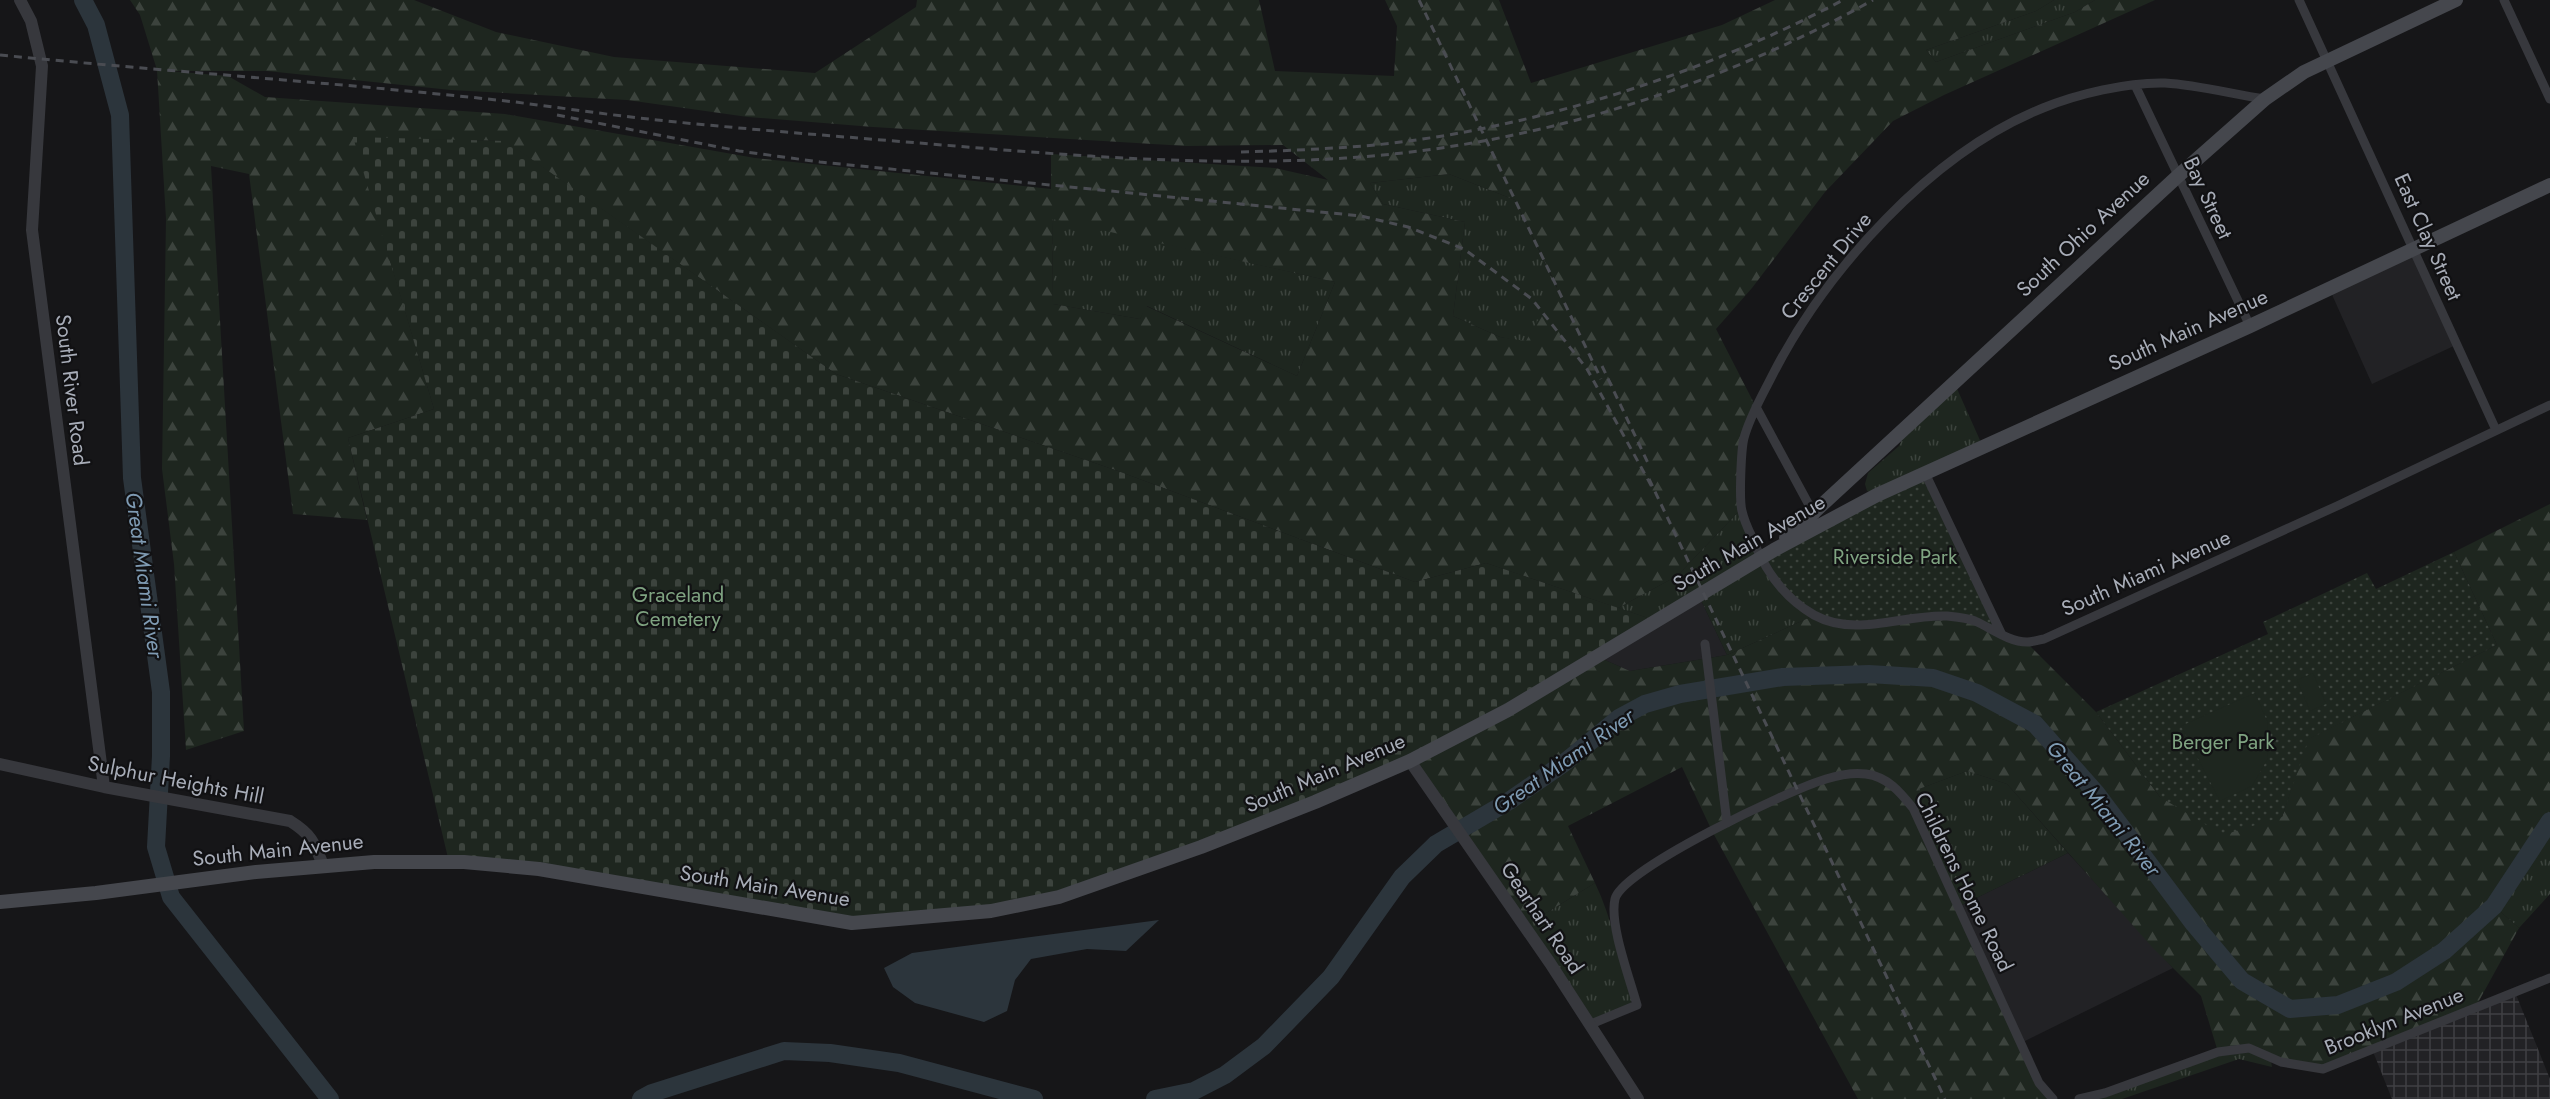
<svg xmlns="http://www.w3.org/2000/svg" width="2550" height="1099" font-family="Jost,sans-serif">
<defs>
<pattern id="industrial-grid" width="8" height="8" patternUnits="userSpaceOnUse" patternTransform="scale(1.5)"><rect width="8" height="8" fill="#222225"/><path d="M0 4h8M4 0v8" fill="none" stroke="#3f3f43"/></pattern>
<pattern id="grass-tufts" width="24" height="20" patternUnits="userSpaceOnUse" patternTransform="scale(1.5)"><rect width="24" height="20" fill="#1e261f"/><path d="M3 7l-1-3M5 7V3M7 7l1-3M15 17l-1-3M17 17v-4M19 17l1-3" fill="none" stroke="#3c433d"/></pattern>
<pattern id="forest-firs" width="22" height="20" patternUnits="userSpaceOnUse" patternTransform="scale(1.5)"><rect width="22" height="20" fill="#1e261f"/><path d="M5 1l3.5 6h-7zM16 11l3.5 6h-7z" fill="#3c433d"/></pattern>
<pattern id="cemetery-stones" width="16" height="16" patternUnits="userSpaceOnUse" patternTransform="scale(1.5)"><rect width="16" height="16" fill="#1e261f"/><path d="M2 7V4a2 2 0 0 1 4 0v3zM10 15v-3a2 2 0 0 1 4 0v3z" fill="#3c433d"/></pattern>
<pattern id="park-dots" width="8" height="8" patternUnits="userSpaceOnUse" patternTransform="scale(1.5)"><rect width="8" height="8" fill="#1e261f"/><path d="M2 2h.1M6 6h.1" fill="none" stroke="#3c433d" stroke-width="1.8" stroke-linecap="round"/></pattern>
</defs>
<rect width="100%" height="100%" fill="#161618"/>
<path fill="#222225" d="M2414,248L2456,345L2372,384L2329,288Z
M1699,596L1727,655L1630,671L1598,657Z
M2068,853L2173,968L2021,1043L1958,907Z"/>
<path fill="url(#industrial-grid)" d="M2515,992L2550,1079V1099H2392L2372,1049Z"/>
<path fill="url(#grass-tufts)" d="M2054,0H2095L2075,12L1936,62L1926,50L2036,11Z
M1449,174L1515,200L1557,288L1526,342L1500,337L1453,316L1465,222L1383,204L1370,183Z
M1052,218L1335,282L1297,376L1147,306L1140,319L1053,304Z
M1954,382L1983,447L1877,495L1867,491L1865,484L1868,473L1899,446L1910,423Z
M1741,509L1760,559L1815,615L1727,655L1699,596L1657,621L1618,608L1677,576Z
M1967,771L2007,784L2068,853L1958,907L1913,808L1919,789Z
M2550,821V894L2519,928L2494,906Z
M1595,883C1612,918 1619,958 1631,995V1005L1591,1024L1525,926Z
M2249,1048L2270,1056L2272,1067L2239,1059L2122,1099H2079L2218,1052Z"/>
<path fill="url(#forest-firs)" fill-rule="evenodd" d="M130,0H414L496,32L614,57L815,73L916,7L917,0H1259L1275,71L1394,76L1397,26L1385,0H1499L1531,83L1722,25L1775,0H2054L2036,11L1926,50L1936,62L2075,12L2095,0H2155L1944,95L1893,121L1825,192L1752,288L1716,329L1756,407L1744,439L1741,509L1677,576L1618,608L1486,563L1415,582L1118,471L836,374L505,141L354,138L434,409L348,438L367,520L293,514L249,174L211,166L244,731L186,750L174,564L162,469L166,219L157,70L140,15ZM169,71H267L451,90L627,100L748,117L873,127L1186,146L1283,145L1328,180L1275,168L1051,154V189L755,158L505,114L265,97L228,76ZM1449,174L1515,200L1557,287L1526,341L1500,337L1453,316L1465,222L1383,204L1370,183ZM1052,219L1335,282L1297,376L1146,306L1140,319L1053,304Z
M2550,504V821L2494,906L2519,928L2475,1008L2323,1069L2281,1062L2249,1048L2218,1052L2201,996L2152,947L2007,784L1967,771L1919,789L1913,808L2039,1082L2053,1099H1858L1712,831L1682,767L1568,826L1595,883L1525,926L1410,761L1598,657L1630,671L1727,655L1815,615L1947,616L2026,642L2096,712L2160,797L2282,817L2308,739L2497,645L2454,552Z"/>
<path fill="url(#cemetery-stones)" d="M353,137L506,141L836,374L1118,471L1415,582L1486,563L1657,621L1410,761L1059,897L852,923L449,862L348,438L434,409Z"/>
<path fill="url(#park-dots)" d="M1925,473L2002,635L1972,620L1837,623L1789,597L1760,559Z
M2454,552L2497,645L2309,739L2282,817L2223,835L2160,797L2096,712L2268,634L2263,622L2367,573L2376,589Z"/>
<path fill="#1e261f" d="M2313,673L2326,704L2310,711L2297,680Z
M2255,693L2268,723L2267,760L2252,786L2220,801L2181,726Z"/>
<path fill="#2c353c" d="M1159,920L1126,951L1087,949L1031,959L1015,980L1007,1011L984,1022L915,1003L893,987L884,968L912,953Z"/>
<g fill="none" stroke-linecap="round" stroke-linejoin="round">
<path stroke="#2c353c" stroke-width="18" d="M83,0L96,25L120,115L132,478L161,692V756L156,847L171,897L330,1099
M641,1099L652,1093L784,1051L830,1053L899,1063L1034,1099
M1155,1099L1194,1091L1225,1075L1264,1046L1331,977L1402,877L1436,844L1509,801L1564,763L1619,718L1645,704L1680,694L1783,677L1869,674L1933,678L1977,693L2035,724L2096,793L2194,924L2242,981L2290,1009L2338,1005L2396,982L2444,951L2494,906L2550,821"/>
<path stroke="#37383d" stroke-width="9" d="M2299,0L2496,430
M2504,0L2550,99
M2135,85L2250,326
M2265,99C2232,94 2198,85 2165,83C2128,82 2077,94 2043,108C1931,153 1826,270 1772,376C1762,396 1750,416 1744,438C1741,450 1739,500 1742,511C1744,520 1748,529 1752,537C1764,569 1784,598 1814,615C1856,638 1903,614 1947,616C1956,617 1967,618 1975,621C1991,628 2009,642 2027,642C2032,642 2038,640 2044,639L2337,506L2550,405
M1756,407L1815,516
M1925,473L2002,635
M1705,644L1727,823
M1591,1024L1637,1005C1630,979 1609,924 1615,899C1622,869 1791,789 1826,779C1839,775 1853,772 1866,774C1888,777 1900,792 1913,808L2039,1083L2053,1099
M2079,1099L2105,1093L2218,1052L2249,1048L2281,1062L2323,1069L2550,978"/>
<path stroke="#37383d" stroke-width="12" d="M20,0L31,21L42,66L32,230L104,787
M1410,761L1550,963L1638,1099
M0,764L104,787L290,821C311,834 314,842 323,865"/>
<path stroke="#45474d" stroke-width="14" d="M1786,538L2178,176L2265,99L2304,72L2456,0
M0,902L96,893L256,872L374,862H464L539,869L852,923L991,911L1059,897L1201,847L1315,802L1410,761L1508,710L1774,550L1877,495L2250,326L2550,185"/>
<path stroke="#4a4c52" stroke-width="3" stroke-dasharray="8 6" stroke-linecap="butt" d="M1419,0L1601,379
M0,55C171,72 344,83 515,102C562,108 610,115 657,120C752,130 848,137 943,145C1089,157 1237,169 1383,155C1553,139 1724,83 1873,0
M557,115L739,151L820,162L1361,216L1408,227L1464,249L1532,299L1587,369L1652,487
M1241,152C1282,151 1323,149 1364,146C1523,132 1702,75 1843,0
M1602,366L1648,463
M1649,479L1945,1099"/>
</g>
<g text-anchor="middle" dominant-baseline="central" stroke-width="4.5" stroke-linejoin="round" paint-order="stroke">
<g font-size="21" fill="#a8adb8" stroke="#111113">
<text transform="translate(2208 198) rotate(65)">Bay Street</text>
<text transform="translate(2083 234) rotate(-43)">South Ohio Avenue</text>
<text transform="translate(2428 237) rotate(66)">East Clay Street</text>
<text transform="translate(1826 266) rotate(-51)">Crescent Drive</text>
<text transform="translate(2188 330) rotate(-24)">South Main Avenue</text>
<text transform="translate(72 390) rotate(83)">South River Road</text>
<text transform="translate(1749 543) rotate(-30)">South Main Avenue</text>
<text transform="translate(2146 573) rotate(-24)">South Miami Avenue</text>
<text transform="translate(1325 773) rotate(-23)">South Main Avenue</text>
<text transform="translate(176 780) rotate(11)">Sulphur Heights Hill</text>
<text transform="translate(278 850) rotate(-6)">South Main Avenue</text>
<text transform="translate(1964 882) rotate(64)">Childrens Home Road</text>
<text transform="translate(765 886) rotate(9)">South Main Avenue</text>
<text transform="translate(1542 918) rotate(56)">Gearhart Road</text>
<text transform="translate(2394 1021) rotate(-22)">Brooklyn Avenue</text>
</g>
<g font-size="21" fill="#7fa381" stroke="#111113">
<text x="1895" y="557">Riverside Park</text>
<text x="678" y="595">Graceland<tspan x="678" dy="24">Cemetery</tspan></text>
<text x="2223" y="742">Berger Park</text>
</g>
<g font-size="22" font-style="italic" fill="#7f9bb3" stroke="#111113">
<text transform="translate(145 575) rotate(82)">Great Miami River</text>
<text transform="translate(1563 761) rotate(-35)">Great Miami River</text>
<text transform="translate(2104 808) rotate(51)">Great Miami River</text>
</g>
</g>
</svg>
